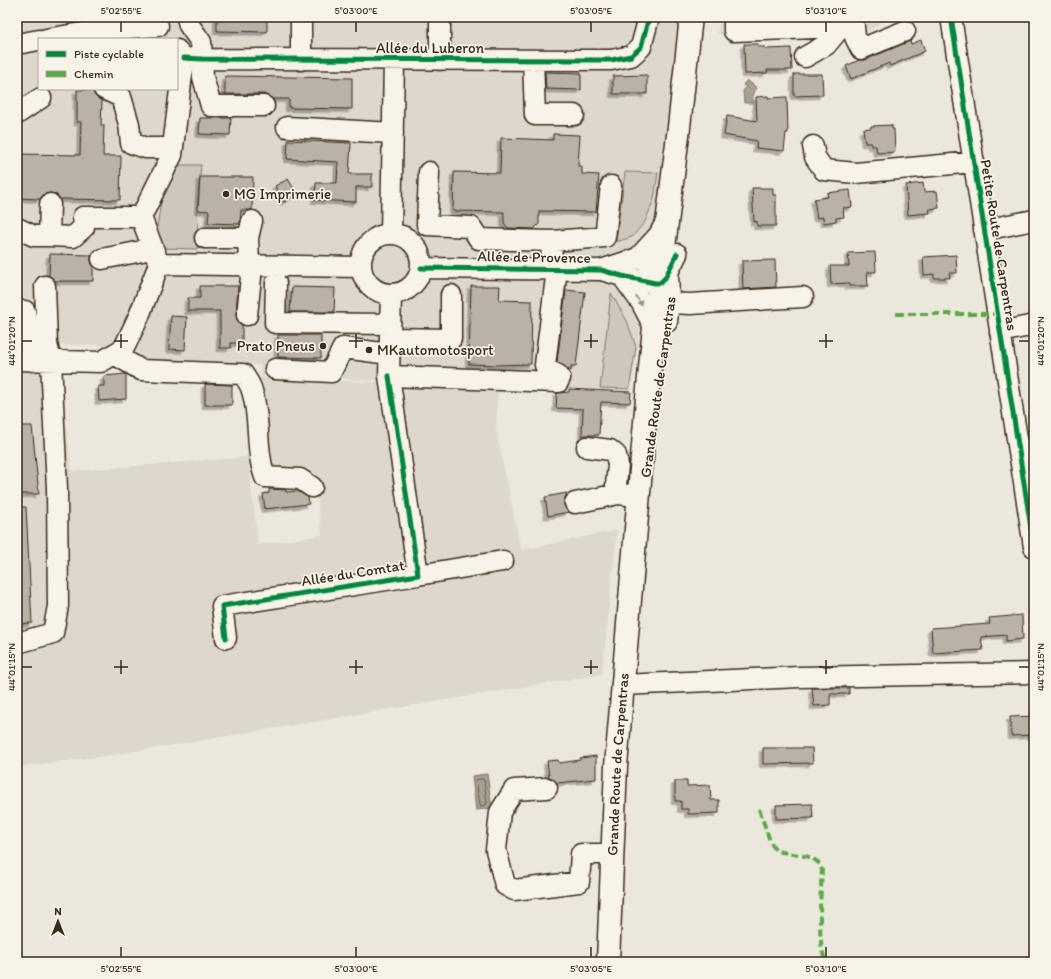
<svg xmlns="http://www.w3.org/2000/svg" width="1051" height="979" font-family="Itim,sans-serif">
<defs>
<filter id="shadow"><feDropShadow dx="-3.5" dy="3.5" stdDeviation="0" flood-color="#0004"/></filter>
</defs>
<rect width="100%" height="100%" fill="#ece7dc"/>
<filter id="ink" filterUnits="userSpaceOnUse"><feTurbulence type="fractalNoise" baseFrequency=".025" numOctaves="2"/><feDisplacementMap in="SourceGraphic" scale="8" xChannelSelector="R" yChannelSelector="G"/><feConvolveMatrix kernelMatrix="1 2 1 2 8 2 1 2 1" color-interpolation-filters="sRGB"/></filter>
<g filter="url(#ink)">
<path fill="#ddd7cc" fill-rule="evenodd" d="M17,17H678L665,167L631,390L261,376L260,365L148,361L133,349L97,345H17ZM39,39H177V89H39Z
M720,17H888L863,36L718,34Z
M17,368L59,370L72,471L248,457L258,545L322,535L314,472L256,478L244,377L498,387L496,430L521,550L617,530L602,674L113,755L17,767Z"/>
<path fill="#cec8bc" stroke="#84796d" d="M177,165H201L197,211L198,233L197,249L163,248L156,233L160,208L165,185Z
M625,172L658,173L654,199L645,222L632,237L616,242Z
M611,293L627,321L636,347L629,389L600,388Z"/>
<path fill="#a89f93" stroke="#7c7064" d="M747,80L757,88L753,94V103H744L743,91L746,87L743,85Z
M487,774L492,808L476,810L472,776Z"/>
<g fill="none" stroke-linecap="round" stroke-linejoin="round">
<path stroke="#67594d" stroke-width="1" d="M478,779H482L484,780L487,803L486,805L481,806L480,804L476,781Z"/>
</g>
<path fill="#bab2a7" stroke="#3b2a1e" filter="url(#shadow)" d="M217,17H267V32L217,31Z
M921,40L925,51L890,66L889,63L851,79L846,66L859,60H865L910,41L911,44Z
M744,44H758V47H765L766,49L791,48L792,70H767V73L745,74Z
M545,72L581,73V90L546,89Z
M794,74H822L823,95L794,96Z
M647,75V94H613V76Z
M225,76L352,78V109L289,108V99H272L269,96L264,94H225Z
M77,90H93L95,96L102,101L101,125H104L103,156H121L120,200L60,199L56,194L50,193L44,194L40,199L17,198V154L80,155L81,122H77Z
M768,96V98L787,97L788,133H786L784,151L756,148L757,141L724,135L727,116L757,121L756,97Z
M200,118H231L230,135L199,134Z
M892,125V129H894L895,152L877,153L876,146H871V143H865L863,129L871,128V126Z
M553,134L580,135L578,166H582V174L599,175L596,212L539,211V224L534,229L508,228L504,223V212L453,211L454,172L500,173L501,138L553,140Z
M288,140L351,143L349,174H372V187H356V202L315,200L316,183H337L338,162L287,159Z
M200,177H253L252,210H241L240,224L208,223L209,211L198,210Z
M288,179L297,194L284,202L275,186Z
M923,183L924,192L937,191L939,208L929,209L930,213L908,215L906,185Z
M752,188H773V195H776V226H757V221L754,222Z
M850,190L852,207L843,208L844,217L836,218V221L824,223L823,217L817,218L814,199L828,197L827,193Z
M875,252L876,272H867L868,286H849V283L831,284L830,266H849L848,253Z
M50,254L91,255V261L93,266V281H55L49,276Z
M956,255L957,273H949L950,278H934V274L924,275L923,257Z
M775,260L776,287L743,289L742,261Z
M200,286H238L236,314L237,320L242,325V343H231V348H220V311H188V298H200Z
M471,286H500L499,300L532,301L531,364L498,365L469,364Z
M292,287L335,288L334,312H290Z
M566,290L585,292L576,366H571V371L557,362Z
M171,316L187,317L185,350L169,349Z
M278,335H321V358L278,357Z
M126,374V399L99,401L98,386H104V376Z
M205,384L232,385V405H205Z
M569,389L631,392L630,403L601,402L599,435H582L583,409L556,408L557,393L569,392Z
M17,426H32L39,494H17Z
M269,489L286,490V492L297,491L308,497L309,504L265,509L263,494L269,493Z
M567,493L564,500V505L569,512L548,516L545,497Z
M17,507H26L32,623L17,624Z
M1022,615L1023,639L1006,641V635L981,637L983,650L933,653L931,628L990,624L989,618Z
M812,688H849V694H830V705L814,706Z
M1034,716V735L1011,736L1010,717Z
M763,748H812L813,763L763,764Z
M596,756V779L557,783L552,778L549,777L547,761L558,760L559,763L580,760V758Z
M675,781H687V786L710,785L711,800H719V813L688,814V809H681V801H675Z
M812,804L813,818L776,819V805Z"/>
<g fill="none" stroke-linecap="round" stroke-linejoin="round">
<defs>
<path id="minor" d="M99,17V30L158,26
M187,17L189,25L201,42L203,77L211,106H264
M301,17V60
M734,17V31L841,27L845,17
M853,17L855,37L861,49L905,31
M951,17L1034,547
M46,39L99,30
M17,44L39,40
M805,57L826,45L841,27
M184,58L202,59L611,60L631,56L641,47L649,17
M440,60V17
M533,60L535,115H574
M104,89L121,97L129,124L131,143L146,148H173
M17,114L41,98
M287,127L393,133
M813,146L815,157L824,170L856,173L974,162
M429,172L427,225L471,227L479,239L552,241L551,269
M50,204L49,236L73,237L84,227L83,217H141
M17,228L34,236H49
M984,230L1034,220
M391,234L394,60
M361 264a30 30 0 1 1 60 0a30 30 0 1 1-60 0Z
M205,238H248
M552,241L605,237L611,186
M638,258L659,235L667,220
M102,259L142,251L151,244
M159,264L141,217L172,155L184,58L177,50
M159,264L361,267
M421,268L601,270L622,276L655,283H660L665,278L677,254
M601,270L638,258L666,269C671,276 668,311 667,322
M622,276L641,302L654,327
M276,283L275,323L390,324
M391,294L389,376L558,382L560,378L558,375L548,370L545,365L557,269
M670,303L690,304L803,297
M17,311H25L32,361
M247,315L251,277L249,265L248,238L252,221
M1000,332L1034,325
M390,338L451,339V295
M114,354L141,370L243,374C246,379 251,385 252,391C261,419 255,450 265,477L300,479L312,487
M17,360L101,362L124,348L139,316L159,264
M275,369L331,372L343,348L390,354
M587,447L610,450L616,455L618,465L616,485L618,494L628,495L639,492
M575,503L618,494
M418,575L503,561
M226,638L222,606L418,575L389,376
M17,643L53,633L58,606L57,489L51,361L47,344L45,286
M622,685L799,677L1034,673
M547,788L514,790L500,812L496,850L505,885L514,890L579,882L581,854H612"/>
<g id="major">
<path id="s1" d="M608,962L616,766L647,398L654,327L679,127L691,17"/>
</g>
</defs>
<use href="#minor" stroke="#3b2a1e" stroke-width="23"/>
<use href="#major" stroke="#3b2a1e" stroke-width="25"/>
<use href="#minor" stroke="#f7f3e8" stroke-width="20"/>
<use href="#major" stroke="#f7f3e8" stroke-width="22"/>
<path stroke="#55ab43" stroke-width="4" stroke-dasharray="8 4" stroke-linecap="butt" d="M896,314H997
M759,809L770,841L776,851L810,857L818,862L822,870C821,888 816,950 827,962"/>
<defs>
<path id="cycleway" d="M951,17L1034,547
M184,58L202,59L611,60L631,56L641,47L649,17
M421,268L601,270L622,276L655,283H660L665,278L677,254
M226,638L222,606L418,575L389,376"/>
</defs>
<use href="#cycleway" stroke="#f7f3e8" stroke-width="8"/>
<use href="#cycleway" stroke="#00873e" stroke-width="5"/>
</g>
<defs><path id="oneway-solid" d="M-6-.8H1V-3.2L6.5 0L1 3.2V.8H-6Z"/></defs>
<use fill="#998e83" href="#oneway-solid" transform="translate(639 301) rotate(57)"/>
</g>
<path fill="none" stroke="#3b2a1e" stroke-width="1.5" d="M121,22V32M356,22V32M591,22V32M826,22V32M121,334V348M356,334V348M591,334V348M826,334V348M22,341H32M114,341H128M349,341H363M584,341H598M819,341H833M1019,341H1029M121,660V674M356,660V674M591,660V674M826,660V674M22,667H32M114,667H128M349,667H363M584,667H598M819,667H833M1019,667H1029M121,947V957M356,947V957M591,947V957M826,947V957"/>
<g fill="#3b2a1e" stroke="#f7f3e8" stroke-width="1.5">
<circle cx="226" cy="194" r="4"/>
<circle cx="323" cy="346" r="4"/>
<circle cx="369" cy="350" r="4"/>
</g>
<g text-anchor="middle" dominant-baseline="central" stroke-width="3.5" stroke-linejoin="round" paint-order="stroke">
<g font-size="15" fill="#3b2a1e" stroke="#f7f3e8">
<text x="430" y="48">Allée du Luberon</text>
<text transform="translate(999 245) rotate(81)">Petite Route de Carpentras</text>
<text transform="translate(534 257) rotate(1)">Allée de Provence</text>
<text transform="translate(658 387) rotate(-82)">Grande Route de Carpentras</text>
<text transform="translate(353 573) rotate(-9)">Allée du Comtat</text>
<text stroke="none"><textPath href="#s1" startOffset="198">Grande Route de Carpentras</textPath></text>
</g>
<g font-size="15" fill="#3b2a1e" stroke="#f7f3e8" text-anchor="start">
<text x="234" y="194">MG Imprimerie</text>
<text x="315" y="346" text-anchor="end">Prato Pneus</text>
<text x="377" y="350">MKautomotosport</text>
</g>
</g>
<rect width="1051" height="979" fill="none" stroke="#f7f3e8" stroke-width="44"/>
<rect x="38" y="38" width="140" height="52" fill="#f7f3e8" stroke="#aca397"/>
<rect x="46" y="51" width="20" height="6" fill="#00873e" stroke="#aca397"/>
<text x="74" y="58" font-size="12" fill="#3b2a1e">Piste cyclable</text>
<rect x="46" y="71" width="20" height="6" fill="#55ab43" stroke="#aca397"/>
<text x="74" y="78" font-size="12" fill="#3b2a1e">Chemin</text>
<g transform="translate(58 921)" stroke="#f7f3e8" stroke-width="3" paint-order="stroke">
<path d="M0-3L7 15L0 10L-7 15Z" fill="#3b2a1e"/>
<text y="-6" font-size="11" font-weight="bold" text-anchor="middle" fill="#3b2a1e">N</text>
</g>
<rect x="22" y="22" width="1007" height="935" fill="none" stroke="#3b2a1e" stroke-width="1.5"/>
<g font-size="10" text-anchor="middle" fill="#3b2a1e">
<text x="121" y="14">5°02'55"E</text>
<text x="356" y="14">5°03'00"E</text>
<text x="591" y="14">5°03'05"E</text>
<text x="826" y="14">5°03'10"E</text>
<text transform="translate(11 341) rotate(-90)" y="4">44°01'20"N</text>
<text transform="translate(1040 341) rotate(-90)" y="4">44°01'20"N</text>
<text transform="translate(11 667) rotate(-90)" y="4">44°01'15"N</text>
<text transform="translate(1040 667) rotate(-90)" y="4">44°01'15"N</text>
<text x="121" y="972">5°02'55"E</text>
<text x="356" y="972">5°03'00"E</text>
<text x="591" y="972">5°03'05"E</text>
<text x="826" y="972">5°03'10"E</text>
</g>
</svg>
